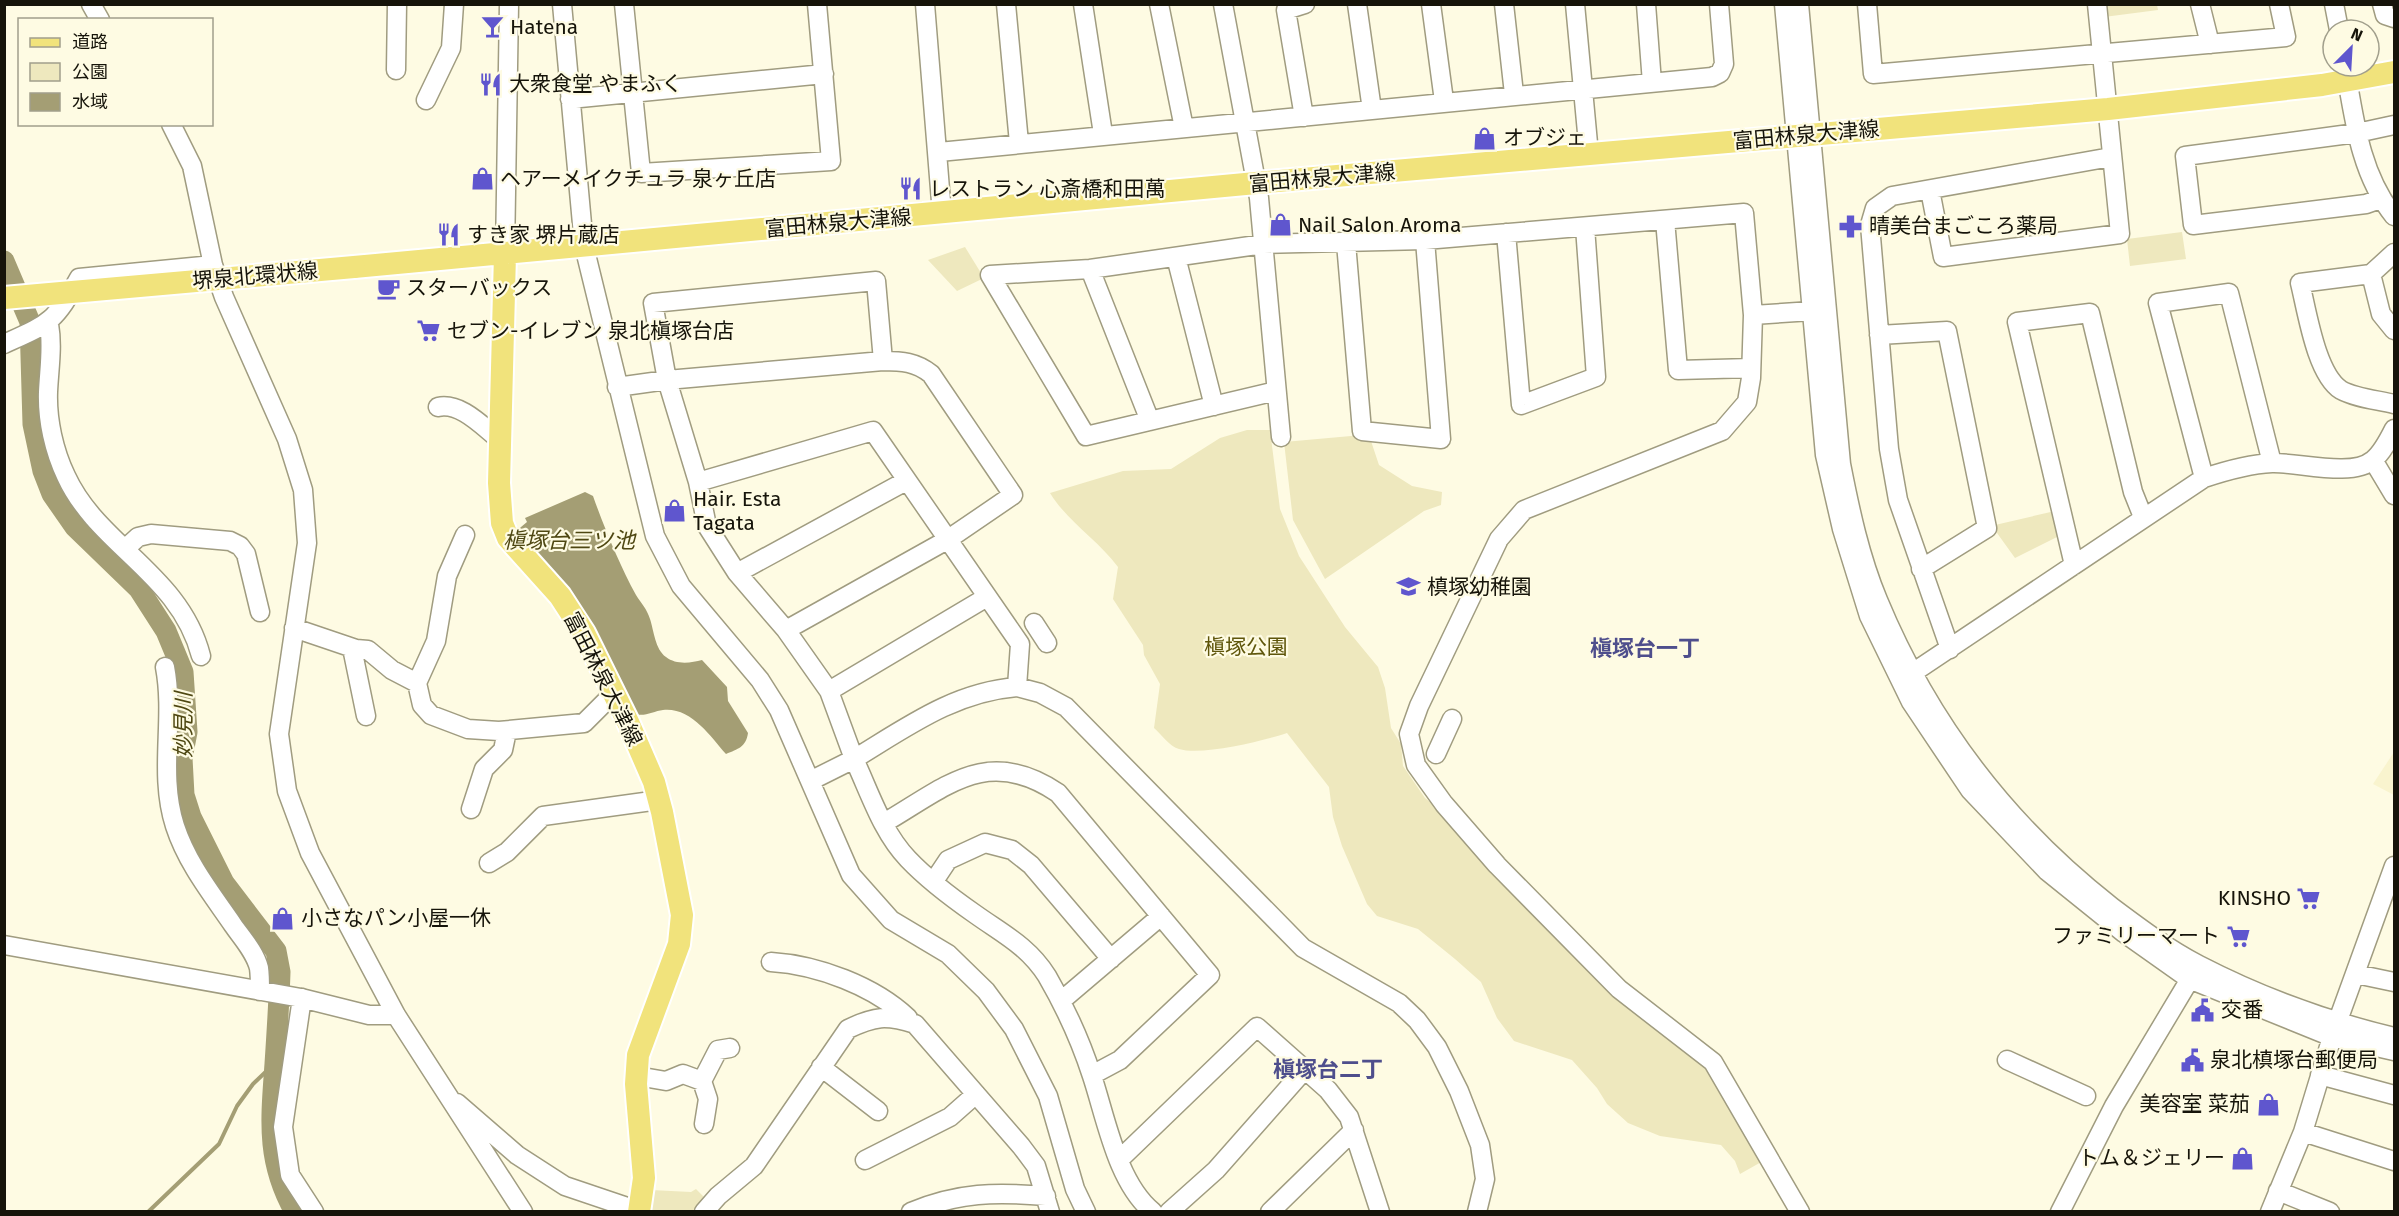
<svg xmlns="http://www.w3.org/2000/svg" width="2399" height="1216" font-family="'Fira Sans','Noto Sans JP',sans-serif">
<rect width="100%" height="100%" fill="#fefbe3"/>
<path fill="#f9f4ce" d="M2394,752V795L2373,784Z"/>
<path fill="#eee8be" d="M2102,5H2157L2158,10L2104,17Z
M2182,232L2186,259L2130,266L2127,239Z
M965,247L984,278L957,291L928,260Z
M1247,430H1270L1280,509L1299,556L1345,627L1378,667L1385,688L1391,728L1401,744L1403,766L1425,798L1443,812L1712,1073L1763,1161L1740,1174L1735,1161L1721,1145L1660,1136L1628,1123L1607,1104L1597,1088L1572,1060L1514,1041L1497,1018L1481,982L1455,959L1418,929L1377,916L1367,904L1342,846L1333,817L1329,787L1287,733C1263,741 1202,756 1179,749C1170,747 1161,734 1154,728L1160,684L1144,655L1143,645L1113,599L1118,567C1098,540 1067,521 1050,493L1123,471L1171,469L1220,438Z
M1351,436L1370,438L1379,465L1412,486L1442,492L1441,505L1424,511L1325,579L1293,520L1284,442Z
M2055,511L2061,535L2015,558L1997,533L1995,525Z
M696,1189L707,1200L698,1211L648,1212L651,1190L691,1192Z"/>
<path fill="#a49e74" d="M585,492L593,496C604,527 620,566 636,595C641,603 647,609 650,619C654,631 655,649 666,657C676,665 691,663 702,660L727,687L728,701L748,733C746,747 738,749 726,754C710,736 691,707 663,710C654,711 644,717 636,714L515,532L527,522L525,518Z"/>
<g fill="none" stroke-linecap="round" stroke-linejoin="round">
<path stroke="#a49e74" stroke-width="4" d="M148,1212L219,1144L237,1106L253,1084L275,1063"/>
<path stroke="#a49e74" stroke-width="21" d="M4,261L30,322L33,424L43,471L52,494L75,527L139,589L166,631L183,672L187,732L182,758L184,795L191,817L224,883L276,951L280,972C279,1003 277,1034 275,1064C271,1120 266,1161 295,1212"/>
<defs>
<path id="minor" d="M91,4L100,20
M562,4L584,246L655,536L681,586L760,680L779,710L851,875L891,920L948,954L986,991L1014,1029L1048,1096L1075,1189L1086,1212
M624,4L641,173L831,161L817,4
M925,4L942,214
M1006,4L1019,143
M1083,4L1103,134
M1159,4L1184,128
M1223,4L1259,198L1281,437
M1357,4L1372,110
M1431,4L1444,101
M1504,4L1514,94
M1575,4L1589,154
M1646,4L1652,83
M1784,4L1825,455L1842,529L1869,616L1911,702L1970,790L2047,871L2124,933L2189,979L2332,1037L2394,1051
M1799,4L1841,464C1850,510 1860,557 1878,600C1929,723 2007,825 2112,907C2140,928 2168,949 2199,965C2261,997 2327,1021 2394,1037
M1867,4L1873,74L2286,37L2279,4
M2200,4L2210,44
M2334,4L2339,30
M2382,4L2385,15L2394,18
M2345,66C2354,118 2360,174 2394,216
M396,70L397,4
M570,99L824,74
M426,100L451,48L454,4
M1304,117L1286,10L1305,4
M171,124L192,166L213,265L224,297L287,439L303,490L307,543L279,734L287,791L310,853L396,1015L523,1212
M939,152L1712,77L1720,73L1724,64L1719,4
M1930,190L1943,257L2120,234L2097,4
M2380,199L2366,204L2193,225L2185,156L2357,133L2394,125
M1665,220L1678,370L1751,368
M1506,233L1521,405L1596,377L1585,227
M1346,243L1362,431L1441,439L1425,240
M2394,253L2371,274L2300,283C2307,311 2316,374 2341,390C2355,398 2378,400 2394,404
M505,254L509,4
M1176,257L1214,406
M1090,269L1150,421
M2371,274L2381,314L2394,330
M1753,315L1812,311
M49,324C53,347 49,369 48,392C47,420 54,451 66,476C98,546 180,574 201,656
M1879,335L1947,331L1987,528L1921,569
M4,344C50,323 54,323 79,278L213,265
M617,387L667,380L883,361C902,361 916,362 931,374L1013,495L947,540L786,630L737,573L707,526L698,482L667,380L653,303L876,281L883,361
M1276,391L1086,436L990,275L1090,269L1264,244L1425,240L1744,213L1753,315L1751,378L1747,402L1722,431L1524,510L1499,539L1419,706L1409,734L1416,765L1444,804L1497,865L1619,989L1713,1062L1800,1212
M438,407C461,402 483,427 500,440
M2373,460L2394,495
M2204,478L2158,303L2229,293L2272,463
M698,482L873,431L1020,644L1017,687C954,692 907,727 854,759L829,691L786,630
M126,548L138,537L151,534L230,541L240,546L246,554L260,612
M2074,565L2017,322L2090,313L2133,492L2143,517
M737,573L906,481
M1034,623L1047,643
M294,628L356,649L368,650L392,670L417,683L422,705L431,715L468,729L499,731L584,723L614,693
M352,648L366,716
M1950,649L1898,500L1889,449L1870,225L1875,208L1892,196L2111,157
M165,667C175,720 158,773 175,826C187,863 211,893 233,925C242,938 255,952 259,968C260,975 260,984 260,991
M1902,680L2204,478C2225,471 2249,464 2272,463C2298,462 2352,478 2373,460C2382,453 2389,439 2394,429
M417,683L436,641L447,576L465,535
M1017,687L1040,693L1066,707L1303,948L1399,1003L1417,1020L1437,1047L1459,1091L1480,1145L1485,1179L1477,1212
M829,691L987,597
M1436,754L1452,719
M810,781L854,759C870,793 882,832 908,859C927,879 952,898 975,914C1003,934 1028,946 1047,976C1065,1007 1081,1042 1092,1076C1106,1118 1117,1183 1153,1212
M471,809L484,769L503,750L507,731
M884,823C946,787 987,745 1058,793L1210,975L1120,1060L1092,1075
M489,863L507,852L543,816L659,800
M934,881L948,860L985,843L1012,850L1031,865L1111,959
M4,945L301,998L369,1015H396
M771,962C818,965 874,986 908,1018
M2356,974L2394,982
M302,998L283,1127L290,1175L314,1212
M1061,1001L1161,916
M2007,1060L2086,1096
M821,1067L878,1111
M2320,1075L2394,1095
M637,1076L666,1081L683,1074L702,1081
M457,1103L517,1155L565,1186L639,1211
M704,1124L708,1099L702,1081L718,1050L730,1048
M2303,1132L2394,1161
M1120,1159L1257,1027L1328,1090L1349,1117L1380,1212
M865,1160L950,1117L976,1094
M2278,1191L2330,1212
M704,1212L718,1196L754,1166L848,1029C875,1016 886,1015 915,1024L1021,1146L1036,1166L1050,1212
M911,1212C959,1192 996,1192 1046,1196
M1169,1212L1216,1170L1306,1068
M1270,1212L1354,1130
M2060,1212L2114,1106L2196,969
M2270,1212L2303,1132L2332,1037L2394,866"/>
<path id="major" d="M505,254L499,483L502,523L508,538L560,596L584,633L628,722L654,782L662,812L682,915L679,944L638,1055L636,1084L644,1178L639,1212
M354,267L1256,183L2108,109L2322,85L2394,72"/>
</defs>
<use href="#minor" stroke="#a09c80" stroke-width="21"/>
<use href="#major" stroke="#fff" stroke-width="26"/>
<use href="#minor" stroke="#fff" stroke-width="18"/>
<use href="#major" stroke="#f1e37c" stroke-width="22"/>
<defs>
<path id="major-bridge" d="M4,298L354,267"/>
</defs>
<use href="#major-bridge" stroke="#fff" stroke-width="26" stroke-linecap="butt"/>
<use href="#major-bridge" stroke="#f1e37c" stroke-width="22"/>
</g>
<defs>
<symbol id="bar-bare" viewBox="-9 -9 18 18"><path d="M-6-5H6L.8 .8V4.5H3.5V6h-7V4.5H-.8V.8Z" fill="#5f56ce" stroke="#fefbe3" stroke-width="2.5" paint-order="stroke"/></symbol>
<symbol id="restaurant-bare" viewBox="-9 -9 18 18"><path d="M-5-6h1v4h1v-4h1v4h1v-4h1v5L-1.5 .5V6h-2V.5L-5-1ZM5-6V6H3V1.5H1.5Q1.5-4 5-6Z" fill="#5f56ce" stroke="#fefbe3" stroke-width="2.5" paint-order="stroke"/></symbol>
<symbol id="shop-bare" viewBox="-9 -9 18 18"><path d="M-5-2.5h2.3a2.7 3.5 0 0 1 5.4 0H5L5.5 6h-11ZM-1.5-2.5h3a1.5 2.3 0 0 0-3 0Z" fill="#5f56ce" stroke="#fefbe3" stroke-width="2.5" paint-order="stroke"/></symbol>
<symbol id="pharmacy-bare" viewBox="-9 -9 18 18"><path d="M-2-6h4v4h4v4h-4v4h-4v-4h-4v-4h4Z" fill="#5f56ce" stroke="#fefbe3" stroke-width="2.5" paint-order="stroke"/></symbol>
<symbol id="cafe-bare" viewBox="-9 -9 18 18"><path d="M-5.5-4.5H6V0H3Q3 3.5 0 3.5H-2.5Q-5.5 3.5-5.5 0ZM3-3.2v2h1.7v-2ZM-6 4.5H4V6H-6Z" fill="#5f56ce" stroke="#fefbe3" stroke-width="2.5" paint-order="stroke"/></symbol>
<symbol id="supermarket-bare" viewBox="-9 -9 18 18"><path d="M-6-5.5h2.5l.6 2H6L4.5 2H-2.5L-4.4-4H-6ZM-1.5 3.2a1.3 1.3 0 1 0 .1 0ZM3 3.2a1.3 1.3 0 1 0 .1 0Z" fill="#5f56ce" stroke="#fefbe3" stroke-width="2.5" paint-order="stroke"/></symbol>
<symbol id="school-bare" viewBox="-9 -9 18 18"><path d="M0-5L7-2L0 1L-7-2ZM-4 1L0 2.5L4 1V4Q0 6-4 4Z" fill="#5f56ce" stroke="#fefbe3" stroke-width="2.5" paint-order="stroke"/></symbol>
<symbol id="civic-bare" viewBox="-9 -9 18 18"><path d="M-.6-6.5H3V-4.5H.6V-3L4-1V1h2V6H-6V1h2V-1L-.6-3ZM-1.2 2.5V6h2.4V2.5Z" fill="#5f56ce" stroke="#fefbe3" stroke-width="2.5" paint-order="stroke"/></symbol>
</defs>
<g fill-rule="evenodd">
<use href="#bar-bare" x="476" y="10" width="33" height="33"/>
<use href="#restaurant-bare" x="474" y="68" width="33" height="33"/>
<use href="#shop-bare" x="1468" y="122" width="33" height="33"/>
<use href="#shop-bare" x="466" y="162" width="33" height="33"/>
<use href="#restaurant-bare" x="894" y="172" width="33" height="33"/>
<use href="#shop-bare" x="1264" y="208" width="33" height="33"/>
<use href="#pharmacy-bare" x="1834" y="210" width="33" height="33"/>
<use href="#restaurant-bare" x="432" y="218" width="33" height="33"/>
<use href="#cafe-bare" x="372" y="272" width="33" height="33"/>
<use href="#supermarket-bare" x="412" y="314" width="33" height="33"/>
<use href="#shop-bare" x="658" y="494" width="33" height="33"/>
<use href="#school-bare" x="1392" y="570" width="33" height="33"/>
<use href="#supermarket-bare" x="2292" y="882" width="33" height="33"/>
<use href="#shop-bare" x="266" y="902" width="33" height="33"/>
<use href="#supermarket-bare" x="2222" y="920" width="33" height="33"/>
<use href="#civic-bare" x="2186" y="994" width="33" height="33"/>
<use href="#civic-bare" x="2176" y="1044" width="33" height="33"/>
<use href="#shop-bare" x="2252" y="1088" width="33" height="33"/>
<use href="#shop-bare" x="2226" y="1142" width="33" height="33"/>
</g>
<g text-anchor="middle" dominant-baseline="central" stroke-width="4.5" stroke-linejoin="round" paint-order="stroke">
<g font-size="21" fill="#16140a" stroke="#fefbe3" text-anchor="start">
<text x="510" y="27">Hatena</text>
<text x="509" y="84">大衆食堂 やまふく</text>
<text x="1503" y="138">オブジェ</text>
<text x="500" y="179">ヘアーメイクチュラ 泉ヶ丘店</text>
<text x="929" y="189">レストラン 心斎橋和田萬</text>
<text x="1298" y="225">Nail Salon Aroma</text>
<text x="1869" y="226">晴美台まごころ薬局</text>
<text x="467" y="235">すき家 堺片蔵店</text>
<text x="406" y="288">スターバックス</text>
<text x="447" y="331">セブン-イレブン 泉北槇塚台店</text>
<text x="693" y="499">Hair. Esta<tspan x="693" dy="24">Tagata</tspan></text>
<text x="1427" y="587">槙塚幼稚園</text>
<text x="2291" y="898" text-anchor="end">KINSHO</text>
<text x="301" y="918">小さなパン小屋一休</text>
<text x="2220" y="936" text-anchor="end">ファミリーマート</text>
<text x="2221" y="1010">交番</text>
<text x="2210" y="1060">泉北槙塚台郵便局</text>
<text x="2250" y="1104" text-anchor="end">美容室 菜茄</text>
<text x="2225" y="1158" text-anchor="end">トム＆ジェリー</text>
</g>
<g font-size="21" fill="#16140a" stroke="#fefbe3">
<text transform="translate(1806 135) rotate(-5)">富田林泉大津線</text>
<text transform="translate(1322 178) rotate(-5)">富田林泉大津線</text>
<text transform="translate(838 223) rotate(-5)">富田林泉大津線</text>
<text transform="translate(255 276) rotate(-5)">堺泉北環状線</text>
<text transform="translate(603 679) rotate(63)">富田林泉大津線</text>
</g>
<g font-size="21" fill="#5f560b" stroke="#fefbe3">
<text x="1246" y="647">槇塚公園</text>
</g>
<g font-size="22" font-style="italic" fill="#4e4712" stroke="#fefbe3">
<text x="569" y="540">槇塚台三ツ池</text>
<text transform="translate(183 725) rotate(-90)">妙見川</text>
</g>
<g font-size="22" font-weight="bold" fill="#4e4e8c" stroke="#fefbe3">
<text x="1645" y="648">槇塚台一丁</text>
<text x="1328" y="1069">槇塚台二丁</text>
</g>
</g>
<rect width="2399" height="1216" fill="none" stroke="#16140a" stroke-width="12"/>
<rect x="18" y="18" width="195" height="108" fill="#fefbe3" stroke="#a19f8c" stroke-width="1.5"/>
<rect x="30" y="38" width="30" height="9" fill="#f1e37c" stroke="#a19f8c" stroke-width="1.5"/>
<text x="72" y="48" font-size="18" fill="#16140a">道路</text>
<rect x="30" y="63" width="30" height="18" fill="#eee8be" stroke="#a19f8c" stroke-width="1.5"/>
<text x="72" y="78" font-size="18" fill="#16140a">公園</text>
<rect x="30" y="93" width="30" height="18" fill="#a49e74" stroke="#a19f8c" stroke-width="1.5"/>
<text x="72" y="108" font-size="18" fill="#16140a">水域</text>
<g transform="translate(2351 48) rotate(24)"><circle r="28" fill="#fefbe3" stroke="#a19f8c" stroke-width="1.5"/>
<path d="M0-4.5L10 22L0 15L-10 22Z" fill="#5f56ce"/>
<text y="-9" font-size="16" font-weight="bold" text-anchor="middle" fill="#16140a">N</text>
</g>
</svg>
